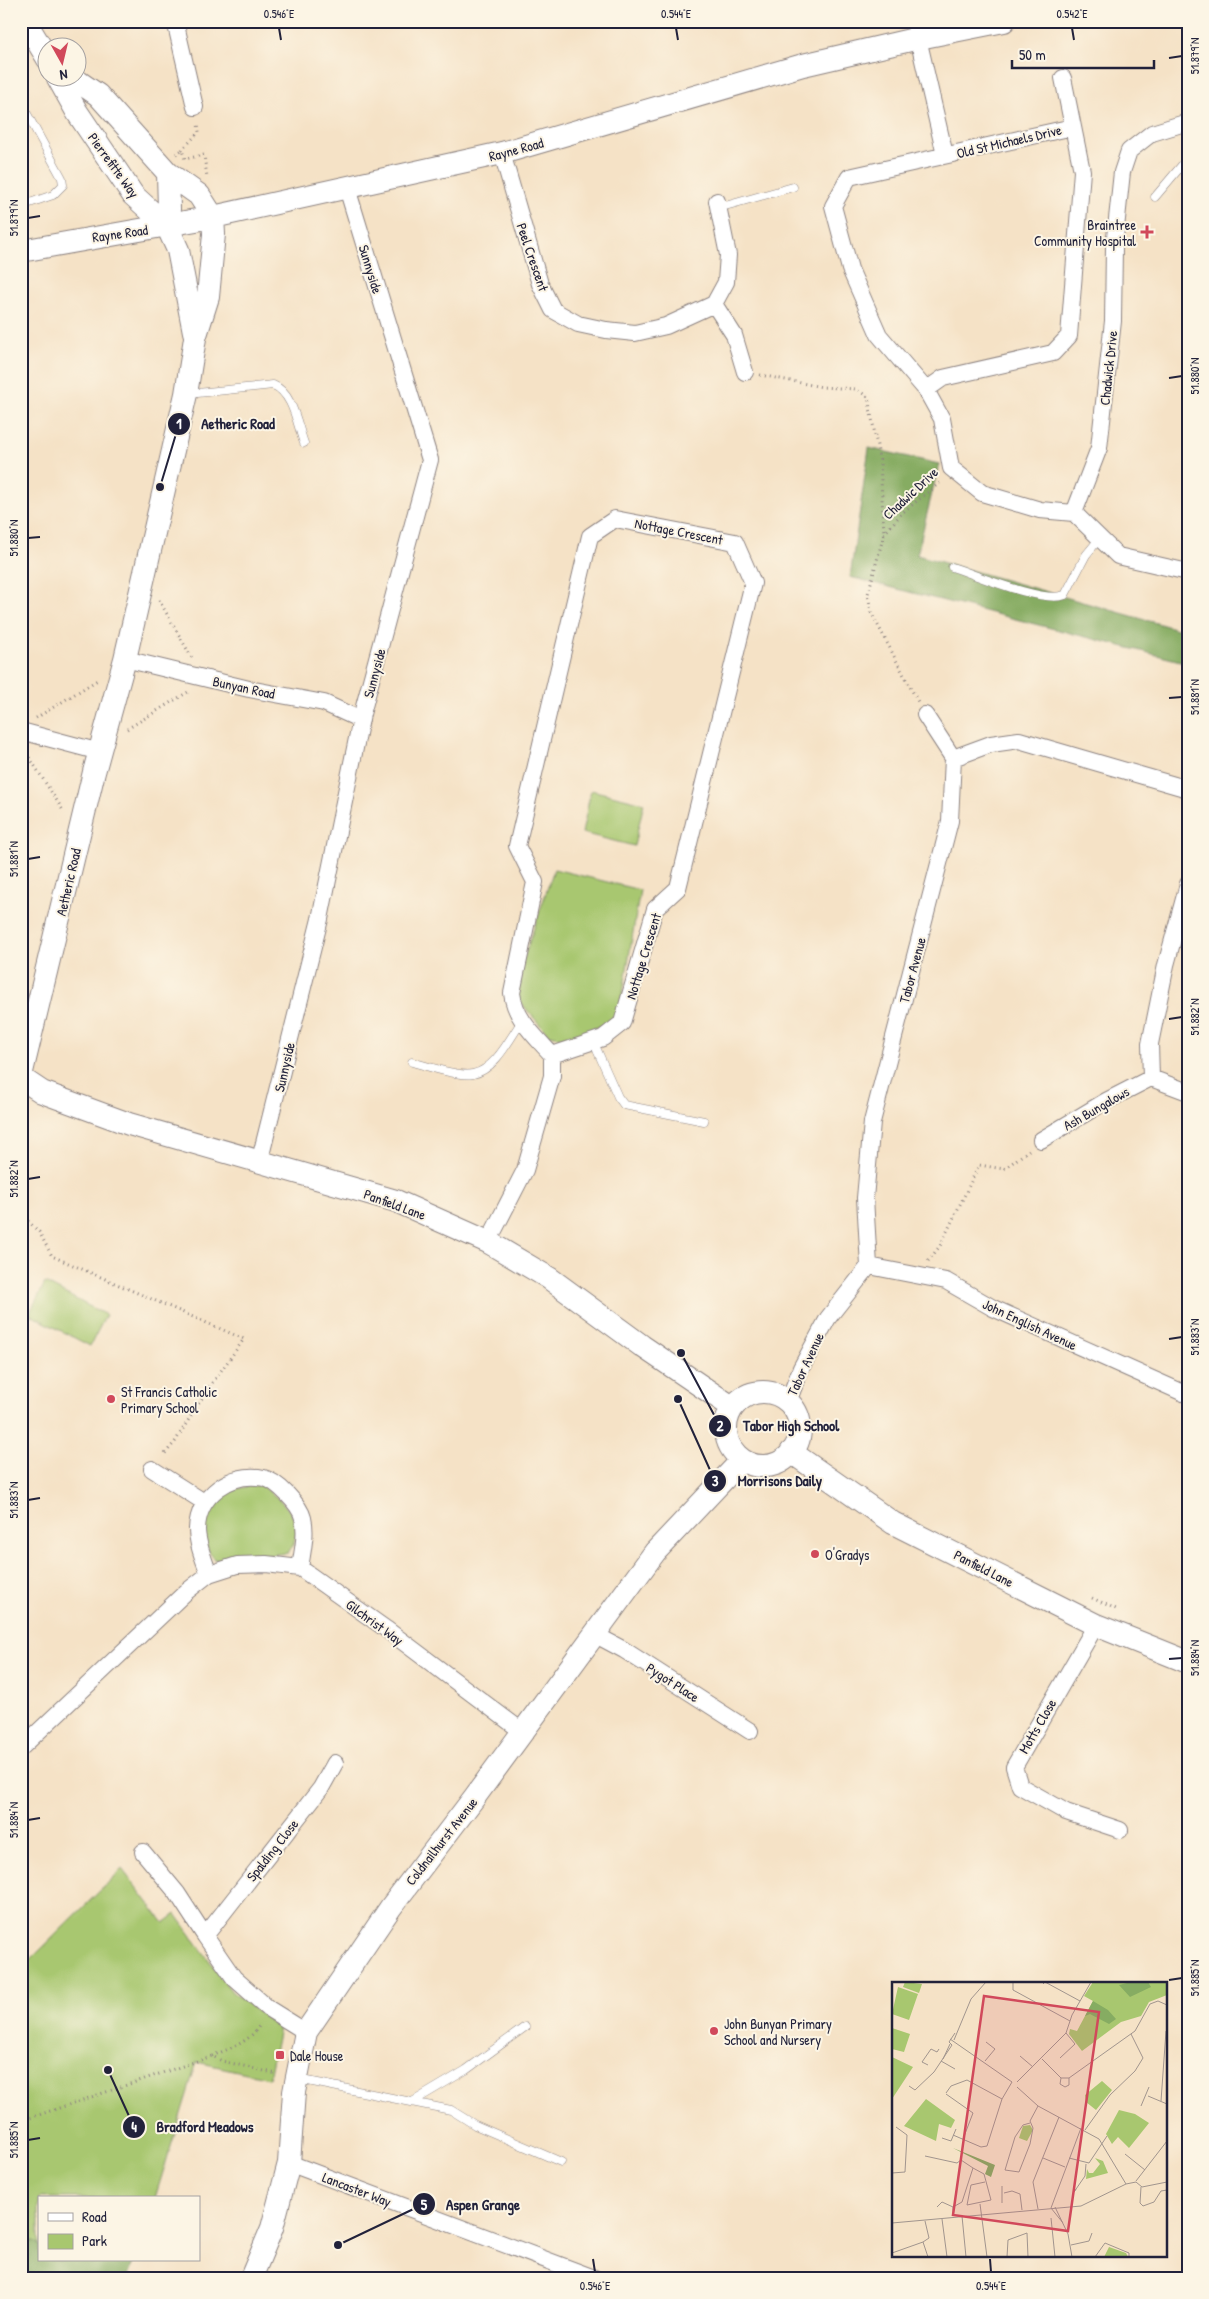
<svg xmlns="http://www.w3.org/2000/svg" width="1209" height="2299" font-family="'Patrick Hand',sans-serif">
<rect width="100%" height="100%" fill="#fcf5e5"/>
<filter id="ink" filterUnits="userSpaceOnUse"><feTurbulence type="fractalNoise" baseFrequency=".02" numOctaves="2"/><feDisplacementMap in="SourceGraphic" scale="10" xChannelSelector="R" yChannelSelector="G"/><feConvolveMatrix kernelMatrix="1 2 1 2 8 2 1 2 1" color-interpolation-filters="sRGB"/></filter>
<filter id="wash" filterUnits="userSpaceOnUse"><feTurbulence type="fractalNoise" baseFrequency=".0096" numOctaves="4" result="noise"/><feDisplacementMap in="SourceGraphic" scale="20" xChannelSelector="R" yChannelSelector="G"/><feGaussianBlur stdDeviation="1.12" result="paint"/><feColorMatrix in="noise" values="0 0 0 0 0 0 0 0 0 0 0 0 0 0 0 0 0 1.4 0 .05"/><feComposite in="paint" operator="in"/></filter>
<g filter="url(#wash)">
<rect width="100%" height="100%" fill="#f5e2c6"/>
<path fill="#a8c76f" stroke="#657455" d="M591,790L644,803L634,846L582,833Z
M554,869L640,890L619,1017L572,1039L549,1035L512,993Z
M45,1283L106,1315L90,1346L29,1314Z
M260,1485C284,1501 310,1523 288,1553L216,1560C200,1548 201,1515 216,1500C228,1488 245,1487 260,1485Z
M122,1869L164,1923L176,1914L232,1992L279,2028L269,2078L197,2062L155,2198H39V2260H134L127,2278H21V1969Z"/>
<path fill="#86ac62" stroke="#54674e" d="M869,448L939,464L917,555L1188,632V663L850,577Z
M21,2238L39,2244V2260H86L94,2263L99,2260H134L127,2278H21Z"/>
</g>
<g filter="url(#ink)">
<g fill="none" stroke-linecap="round" stroke-linejoin="round">
<defs>
<path id="lane" d="M21,103L62,178L63,185L53,195L21,206
M1155,197L1188,158
M718,208L793,187
M188,394L273,385C293,393 297,424 304,443
M952,567C976,575 1044,604 1065,595L1086,555L1100,538
M593,1041L618,1097L624,1105L704,1121
M412,1062C427,1066 458,1077 473,1074C495,1070 510,1038 522,1021
M298,2079L451,2110L475,2125L561,2162
M414,2101L466,2070L525,2027"/>
<path id="street" d="M175,21L195,107
M914,21L945,155
M1063,78L1073,127
M502,153L540,284L553,310L578,324L606,330L635,333L666,326L714,304L726,282L728,255L717,201
M714,304L734,335L745,372
M926,390L943,378L1053,353L1069,336L1082,171L1073,127L849,177L833,206L850,269L879,335L926,390L942,419L951,468L982,493L1040,510L1074,513L1099,448L1113,321L1114,247L1122,172L1129,151L1152,133L1188,122
M1074,513L1118,556L1188,572
M125,659L249,689L324,703L361,720
M925,715L953,758
M21,731L100,752
M1188,884L1166,965L1150,1044L1151,1078L1188,1092
M1041,1140L1106,1101L1151,1078
M259,1163L320,919L362,714L430,460L347,188
M488,1242L525,1170L552,1076V1055C535,1036 515,1019 512,993L535,882L517,846L590,536L615,519L735,542L753,583L678,888L655,909L622,1023L603,1038L552,1055
M869,1266L946,1281L993,1308L1188,1395
M788,1402L801,1368L828,1318L869,1266L865,1198L872,1122L950,821L953,758L991,744L1019,740L1188,789
M152,1469L204,1502
M209,1574C204,1560 197,1544 197,1529C198,1495 231,1471 264,1478C277,1481 300,1505 303,1518C307,1534 302,1553 300,1568
M1096,1625L1014,1767L1020,1786L1066,1812L1120,1830
M594,1634L624,1650L750,1731
M21,1748L186,1592L209,1574L237,1565L266,1564L300,1568L386,1629L523,1732
M143,1852L177,1893L205,1936
M306,2032L269,2009L234,1978L205,1936L321,1788L335,1763
M289,2163L594,2278"/>
<path id="secondary" d="M25,21L48,59
M58,78L77,112L133,195L167,226L178,250L194,332
M167,226L169,209L168,173
M21,251L213,217L502,153L803,65L919,38L1004,21
M21,1076L94,772L125,659L186,394L195,338L208,297L214,234L213,217L199,195L168,173L98,95L73,78
M21,1078L42,1092L129,1124L396,1201L488,1242L549,1278L642,1346L732,1407
M726 1429a37 37 0 1 1 74 0a37 37 0 1 1-74 0Z
M791,1452L893,1523L1096,1625L1188,1662
M251,2278L272,2228L289,2163L294,2092L306,2032L391,1907L474,1798L655,1552L742,1460"/>
</defs>
<use href="#lane" stroke="#8c8280" stroke-width="9"/>
<use href="#street" stroke="#8c8280" stroke-width="18"/>
<use href="#secondary" stroke="#8c8280" stroke-width="24"/>
<path stroke="#8c8280" stroke-width="3" stroke-dasharray="1 4" stroke-linecap="butt" d="M182,150L199,132L198,123
M176,154L182,150L185,159L204,155L207,177
M760,375L822,387L856,389L868,397L880,462L884,534L868,594L871,612L918,702
M884,534L902,513L942,481
M159,600L192,658
M36,718L99,679
M127,729L188,692
M24,749L64,812
M21,1214L39,1232L52,1256L244,1339L205,1393L175,1442L163,1456
M928,1261L940,1246L979,1165L1004,1169L1029,1150
M1092,1598L1116,1609
M212,2056C230,2048 251,2042 260,2024
M21,2121L212,2056L222,2061L277,2074"/>
<use href="#lane" stroke="#fff" stroke-width="8"/>
<use href="#street" stroke="#fff" stroke-width="16"/>
<use href="#secondary" stroke="#fff" stroke-width="22"/>
</g>
</g>
<path fill="none" stroke="#22223b" stroke-width="2" d="M279,28L281,40M676,28L678,40M1072,28L1074,40M1169,58L1182,56M28,218L40,216M1169,378L1182,376M28,538L40,537M1169,698L1182,697M28,859L40,857M1169,1019L1182,1017M28,1179L40,1177M1169,1339L1182,1337M28,1500L40,1498M1169,1659L1182,1658M28,1820L40,1818M1169,1980L1182,1978M28,2140L40,2138M593,2259L595,2272M990,2259L991,2272"/>
<g fill="#d1495b" stroke="#fcf5e5" stroke-width="2">
<path d="M1144.5 224.5h5v5h5v5h-5v5h-5v-5h-5v-5h5z"/>
<circle cx="111" cy="1399" r="5"/>
<circle cx="815" cy="1554" r="5"/>
<circle cx="714" cy="2031" r="5"/>
<rect x="275" y="2050" width="10" height="10" rx="2.5"/>
</g>
<g text-anchor="middle" dominant-baseline="central" stroke-width="4" stroke-linejoin="round" paint-order="stroke">
<g font-size="14" fill="#22223b" stroke="#fcf5e5">
<text transform="translate(1009 141) rotate(-13)">Old St Michaels Drive</text>
<text transform="translate(516 149) rotate(-15)">Rayne Road</text>
<text transform="translate(114 165) rotate(54)">Pierrefitte Way</text>
<text transform="translate(120 233) rotate(-8)">Rayne Road</text>
<text transform="translate(533 257) rotate(71)">Peel Crescent</text>
<text transform="translate(371 269) rotate(73)">Sunnyside</text>
<text transform="translate(1108 368) rotate(-84)">Chadwick Drive</text>
<text transform="translate(910 493) rotate(-43)">Chadwic Drive</text>
<text transform="translate(679 531) rotate(11)">Nottage Crescent</text>
<text transform="translate(374 673) rotate(-75)">Sunnyside</text>
<text transform="translate(244 687) rotate(12)">Bunyan Road</text>
<text transform="translate(68 882) rotate(-77)">Aetheric Road</text>
<text transform="translate(643 956) rotate(-73)">Nottage Crescent</text>
<text transform="translate(912 970) rotate(-75)">Tabor Avenue</text>
<text transform="translate(284 1067) rotate(-77)">Sunnyside</text>
<text transform="translate(1096 1108) rotate(-30)">Ash Bungalows</text>
<text transform="translate(395 1204) rotate(20)">Panfield Lane</text>
<text transform="translate(1030 1324) rotate(25)">John English Avenue</text>
<text transform="translate(805 1364) rotate(-65)">Tabor Avenue</text>
<text transform="translate(984 1568) rotate(27)">Panfield Lane</text>
<text transform="translate(375 1622) rotate(36)">Gilchrist Way</text>
<text transform="translate(673 1682) rotate(33)">Pygot Place</text>
<text transform="translate(1037 1726) rotate(-60)">Motts Close</text>
<text transform="translate(441 1841) rotate(-52)">Coldnailhurst Avenue</text>
<text transform="translate(272 1850) rotate(-52)">Spalding Close</text>
<text transform="translate(357 2189) rotate(21)">Lancaster Way</text>
</g>
<g font-size="14" fill="#22223b" stroke="#fcf5e5" text-anchor="start">
<text x="1136" y="224" text-anchor="end">Braintree<tspan x="1136" dy="16">Community Hospital</tspan></text>
<text x="121" y="1391">St Francis Catholic<tspan x="121" dy="16">Primary School</tspan></text>
<text x="825" y="1554">O'Gradys</text>
<text x="724" y="2023">John Bunyan Primary<tspan x="724" dy="16">School and Nursery</tspan></text>
<text x="290" y="2055">Dale House</text>
</g>
</g>
<g transform="translate(892 1982)">
<rect width="275" height="275" fill="#f5e2c6"/>
<path d="M13,0L30,2L27,11L11,5ZM201,0H275V13L257,20L249,34L229,40L190,69L177,52L178,47L185,49L201,19L192,14ZM6,5L26,12L17,38L0,32ZM0,46L18,52L12,70L0,67ZM0,75L21,85L0,117ZM210,99L220,108L204,128L194,120L193,113ZM34,117L63,138L59,146L47,142L44,159L12,144ZM227,128L243,132L257,141L237,166L226,155L220,162L214,152ZM138,143L141,148L135,159L127,156L131,144ZM203,176L211,179L216,191L194,197L195,187L197,191H201L208,182ZM217,265L234,271L236,275H212Z" fill="#a8c76f"/>
<path d="M239,0H256L259,5L238,15L227,3ZM201,19L216,28L224,37L217,42L198,32L193,34ZM61,166L103,183L99,195L93,192L96,184Z" fill="#86ac62"/>
<path fill="none" stroke="#a1958e" stroke-width="1" d="M121,0V8L178,39M151,2L153,0L188,19M58,57L120,100M62,58L79,17L94,0M60,63L57,60L63,51M128,74L141,85M168,76L183,62L174,51M51,77L58,62M150,77L169,96H177M49,79L63,87M93,79L103,67L94,60M36,83L30,80L39,67L45,70L47,67M169,96L168,102L173,105L177,103V96M177,96L243,49L258,22L266,19L275,23M125,100L174,51L180,33L199,0M17,104L23,108L42,90L60,63M125,105L146,124L207,157L234,202M54,111L59,104L75,98L110,117M54,112L81,131L71,157M256,114L275,122M269,119L274,49M249,124L257,105M138,141L131,143L123,155L113,188L127,190L138,162L141,146L138,139L146,124M193,148L218,113L243,89L251,76L239,52M61,153L89,165L95,164L110,117L120,100M50,156L59,159L64,147M233,172L253,188M33,174L65,181L69,178L81,186M151,176L173,185M177,176L197,181L215,154M0,191L13,190L15,153L4,145M244,199L275,159M110,204V221M249,205L248,221L251,224L262,220L269,209L275,208M184,207L182,210L193,194L194,182M112,211L120,209L128,212L130,228M88,222L95,275M45,225L50,220L61,225M163,225L176,252L180,275M159,226L189,146M159,226L171,241M146,227L141,200L167,135M61,234V225L70,220L81,186L92,192L99,218L75,223L79,203L93,200M70,234L74,275M159,236L163,275M50,237L55,275M33,239L37,256L31,260L36,275M0,241L189,224L234,202L244,200L250,205L275,200M179,263L197,259L200,251M0,271L31,260M115,275L116,258L135,251L136,275M203,275L213,261L237,271V275"/>
<path fill="#d1495b" fill-opacity="0.15" stroke="#d1495b" stroke-width="2.5" d="M92,14L207,30L176,249L61,233Z"/>
<rect width="275" height="275" fill="none" stroke="#22223b" stroke-width="2.5"/>
</g>
<path fill="none" stroke="#22223b" stroke-width="2" d="M160 487L179 424M681 1353L720 1426M678 1399L715 1481M108 2070L134 2127M338 2245L424 2204"/>
<g fill="#22223b" stroke="#fcf5e5" stroke-width="2">
<circle cx="160" cy="487" r="5"/>
<circle cx="681" cy="1353" r="5"/>
<circle cx="678" cy="1399" r="5"/>
<circle cx="108" cy="2070" r="5"/>
<circle cx="338" cy="2245" r="5"/>
<circle cx="179" cy="424" r="12"/>
<circle cx="720" cy="1426" r="12"/>
<circle cx="715" cy="1481" r="12"/>
<circle cx="134" cy="2127" r="12"/>
<circle cx="424" cy="2204" r="12"/>
</g>
<g font-size="15" text-anchor="middle" font-weight="bold" fill="#fff">
<text x="179" y="429">1</text>
<text x="720" y="1431">2</text>
<text x="715" y="1486">3</text>
<text x="134" y="2132">4</text>
<text x="424" y="2210">5</text>
</g>
<g font-size="15" text-anchor="middle" font-weight="bold" fill="#22223b" stroke="#fcf5e5" stroke-width="4" stroke-linejoin="round" paint-order="stroke">
<text x="238" y="429">Aetheric Road</text>
<text x="791" y="1431">Tabor High School</text>
<text x="780" y="1486">Morrisons Daily</text>
<text x="205" y="2132">Bradford Meadows</text>
<text x="483" y="2210">Aspen Grange</text>
</g>
<rect width="1209" height="2299" fill="none" stroke="#fcf5e5" stroke-width="55"/>
<rect x="38" y="2196" width="162" height="65" fill="#fcf5e5" stroke="#a5a1a1"/>
<rect x="48" y="2213" width="25" height="8" fill="#ffffff" stroke="#a5a1a1"/>
<text x="82" y="2222" font-size="15" fill="#22223b">Road</text>
<rect x="48" y="2234" width="25" height="15" fill="#a8c76f" stroke="#a5a1a1"/>
<text x="82" y="2246" font-size="15" fill="#22223b">Park</text>
<g transform="translate(62 62) rotate(172)"><circle r="24" fill="#fcf5e5" stroke="#a5a1a1"/>
<path d="M0-4L9 19L0 12L-9 19Z" fill="#d1495b"/>
<text y="-8" font-size="14" font-weight="bold" text-anchor="middle" fill="#22223b">N</text>
</g>
<path d="M1012 60v8h142v-8" fill="none" stroke="#22223b" stroke-width="2.5"/>
<text x="1019" y="60" font-size="15" fill="#22223b" stroke="#fcf5e5" stroke-width="4" paint-order="stroke">50 m</text>
<rect x="28" y="28" width="1154" height="2244" fill="none" stroke="#22223b" stroke-width="2"/>
<g font-size="12" text-anchor="middle" fill="#22223b">
<text x="279" y="18">0.546°E</text>
<text x="676" y="18">0.544°E</text>
<text x="1072" y="18">0.542°E</text>
<text transform="translate(1195 56) rotate(-90)" y="4">51.879°N</text>
<text transform="translate(14 218) rotate(-90)" y="4">51.879°N</text>
<text transform="translate(1195 376) rotate(-90)" y="4">51.880°N</text>
<text transform="translate(14 538) rotate(-90)" y="4">51.880°N</text>
<text transform="translate(1195 697) rotate(-90)" y="4">51.881°N</text>
<text transform="translate(14 859) rotate(-90)" y="4">51.881°N</text>
<text transform="translate(1195 1017) rotate(-90)" y="4">51.882°N</text>
<text transform="translate(14 1179) rotate(-90)" y="4">51.882°N</text>
<text transform="translate(1195 1337) rotate(-90)" y="4">51.883°N</text>
<text transform="translate(14 1500) rotate(-90)" y="4">51.883°N</text>
<text transform="translate(1195 1658) rotate(-90)" y="4">51.884°N</text>
<text transform="translate(14 1820) rotate(-90)" y="4">51.884°N</text>
<text transform="translate(1195 1978) rotate(-90)" y="4">51.885°N</text>
<text transform="translate(14 2140) rotate(-90)" y="4">51.885°N</text>
<text x="595" y="2290">0.546°E</text>
<text x="991" y="2290">0.544°E</text>
</g>
</svg>
